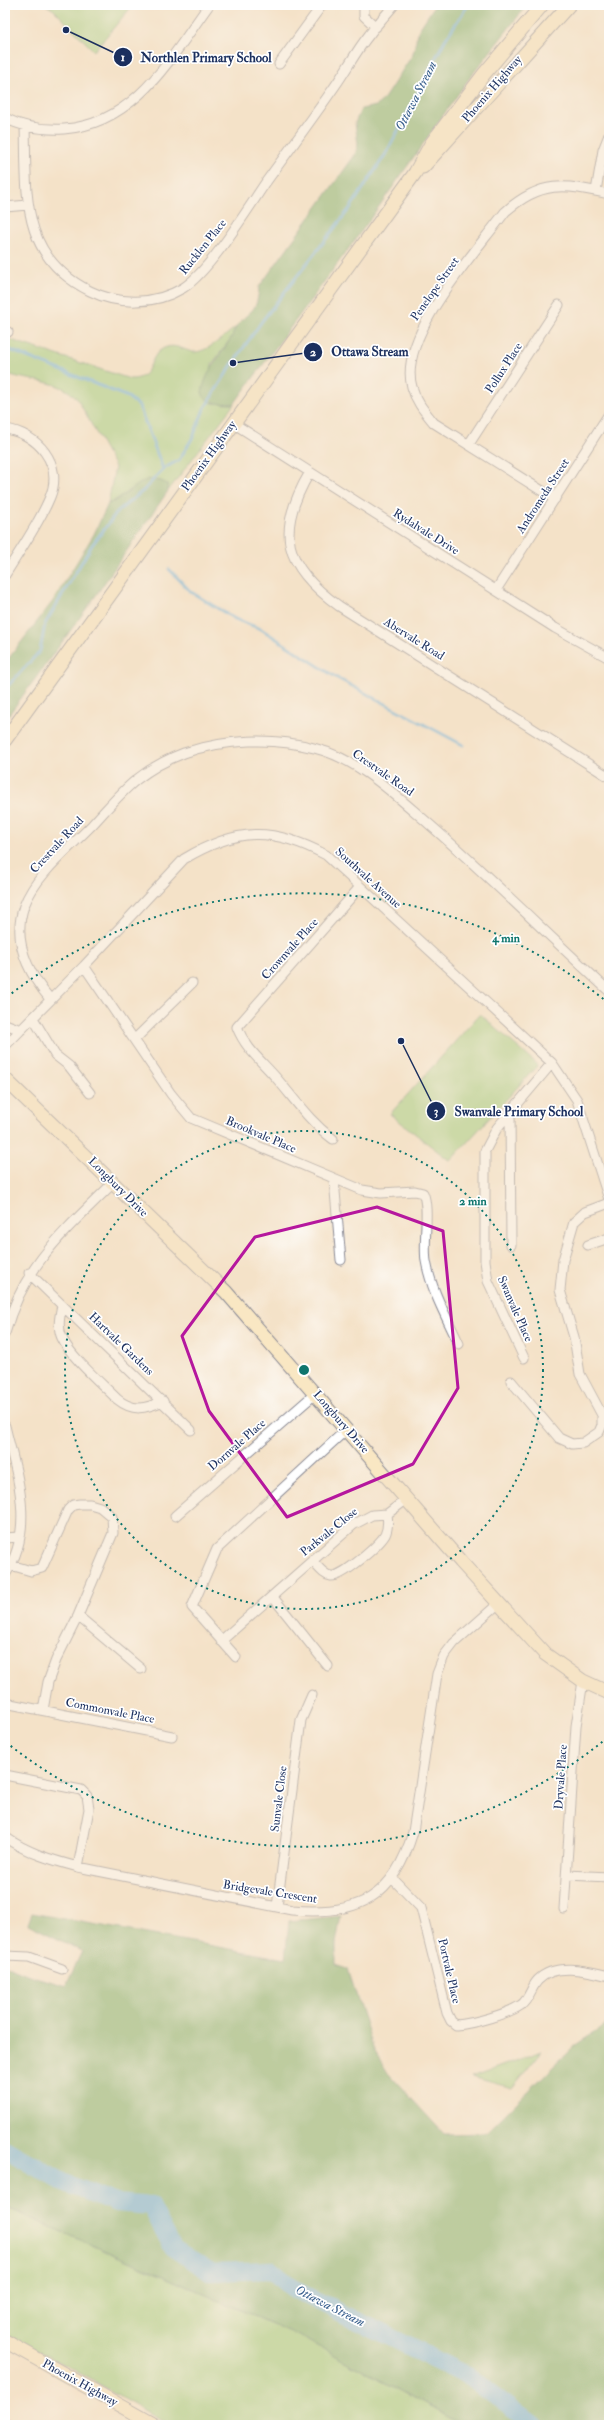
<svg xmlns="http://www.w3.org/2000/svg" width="614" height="2430" font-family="'IM FELL Double Pica',serif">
<rect width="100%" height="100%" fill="#fff"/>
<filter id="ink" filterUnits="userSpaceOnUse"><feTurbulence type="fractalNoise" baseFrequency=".025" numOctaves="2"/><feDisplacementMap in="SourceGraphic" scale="8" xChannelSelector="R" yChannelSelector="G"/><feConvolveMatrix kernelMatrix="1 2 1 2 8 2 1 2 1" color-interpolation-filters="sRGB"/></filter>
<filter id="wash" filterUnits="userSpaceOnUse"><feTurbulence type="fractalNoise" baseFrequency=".012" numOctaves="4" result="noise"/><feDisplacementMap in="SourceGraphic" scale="16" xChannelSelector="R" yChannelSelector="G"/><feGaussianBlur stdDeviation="0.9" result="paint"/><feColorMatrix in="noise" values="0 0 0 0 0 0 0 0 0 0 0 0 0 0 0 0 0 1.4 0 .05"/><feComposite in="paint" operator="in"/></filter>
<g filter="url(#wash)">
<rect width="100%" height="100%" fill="#f4e2c8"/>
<path fill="#9bce7f" stroke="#5b7e6e" d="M46,5H133L94,51L54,10Z
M235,328L232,337L212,364V403L234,404L168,491L167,484C145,472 127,496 108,504L115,467L78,400C60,378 30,383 5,373V338L130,379C154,380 147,356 164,348C175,343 183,350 193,352C207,353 225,335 235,328Z
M480,1014L538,1065L450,1161L390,1114Z
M542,2051L512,2088L472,2077Z
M5,2207L293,2333L463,2425H171L67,2366L5,2334Z"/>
<path fill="#7cb16e" stroke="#4c7066" d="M435,5H527L468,80L366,225L234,404C224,403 205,406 202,392C206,370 220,357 231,338C233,335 234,330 236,327C250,308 257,315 259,287L355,155L358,144L355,123L361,109L376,106L383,100L413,54L418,31Z
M148,479L161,481L167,484L168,491L92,601L5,720V663L53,601L94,534L108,504C123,498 133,486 148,479Z
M32,1913L285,1959L289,1921L341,1916L336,1943V1965L348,1969L374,2050L388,2073L444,2134L486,2133L574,2046L609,2023V2425H463L293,2333L5,2207V1965L29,1975L66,1986L82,1951L28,1924Z"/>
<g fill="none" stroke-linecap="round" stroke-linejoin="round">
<path stroke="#66b0de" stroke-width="3" d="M5,348L128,397L139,406L163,469
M169,569L191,592L235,619L261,629L337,678L463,745
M5,689L40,651L45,624L92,545L118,511L144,490L163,469L179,460L193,437L204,409L233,363L262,321L351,207L387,152L445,40L468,5"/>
<path stroke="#66b0de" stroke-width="18" d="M5,2149L63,2182L116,2203L151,2206L173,2248L211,2272L271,2270L295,2290L467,2375L534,2425"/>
</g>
</g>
<g filter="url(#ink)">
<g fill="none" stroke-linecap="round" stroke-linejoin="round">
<defs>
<path id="street" d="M364,5V16L376,27
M279,64L322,5
M5,118C24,128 43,130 64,129C136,124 171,57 209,5
M25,126C27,194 19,256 90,291C118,305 155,305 183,288C209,272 247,210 266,182C289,150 313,118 335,86C347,69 356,51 369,35C377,24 386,15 394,5
M596,191L603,150L609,135
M5,207L28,205
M5,331L8,332
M233,423L555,628L609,658
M5,429C37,433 64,464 50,497C39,524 20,550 5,575
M469,444L559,305
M310,472C275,531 283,566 339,606L609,777
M555,499L434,423C425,412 416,402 412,387C397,336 476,252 505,212C541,180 564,184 609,194
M496,590L609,414
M84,966L171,1094L191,1118L362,1190L381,1193L415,1191L423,1193C430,1208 423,1242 426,1261C431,1290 447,1318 459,1344
M50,999C28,973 12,940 24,906C36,874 69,849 92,825C106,810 120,793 136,780C150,769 168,759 184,753C225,739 273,737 314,748C359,759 395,795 429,824C491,878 549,936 609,991
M33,1018L55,1055L69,1066L90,1093
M5,1024L21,1030
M135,1039L192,983
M5,1046L84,966L184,859C236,828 272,826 326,855L552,1063L577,1100L609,1199
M510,1110L511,1245
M333,1139C310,1122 296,1101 278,1080C263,1062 246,1050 237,1027L360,887
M334,1180L341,1260
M588,1245L609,1238
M29,1273L191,1430
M62,1305C60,1315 57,1327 62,1338C70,1356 102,1384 117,1399C133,1412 145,1409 163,1401
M5,1333C24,1264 65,1231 113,1183
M524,1358L488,1281L485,1261V1151L497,1128L552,1063
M511,1381L559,1438L572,1444L583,1443L599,1432L602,1425V1415L580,1374L574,1337L560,1290L563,1260L574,1222L585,1212L609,1203
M5,1426C17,1476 36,1528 5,1575
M175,1516L316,1393
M5,1538L19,1537
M312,1561C318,1566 323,1575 331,1576C342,1578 379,1545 385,1535C388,1529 388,1521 387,1514
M11,1565L31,1571L42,1568L68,1510L73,1505L80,1504H90L100,1507L112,1517L113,1533L78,1616L56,1660L48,1682L43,1710
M272,1596L328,1666
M78,1616L141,1669
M221,1641L353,1525L372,1515L387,1514L407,1499
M236,1657L192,1607L217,1549L347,1429
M5,1703L172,1736
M5,1775L81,1790L87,1796L89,1809L78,1867
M5,1837C27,1853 52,1860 78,1867L292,1910C359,1916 394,1897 413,1832L437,1674L444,1656L454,1643L498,1604
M567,1875L609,1877
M393,1879L421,1908L447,2013L451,2021L456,2025C472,2024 508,2014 521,2005C529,2000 531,1987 538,1980C556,1962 588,1971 609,1976
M277,1907L301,1720L312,1695
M564,1909L576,1726L583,1681
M5,1956L29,1957L62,1969
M5,2424L8,2425"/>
<path id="secondary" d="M423,167L569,5
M5,740L415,173L431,144L484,74L542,5
M5,1079L226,1292L461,1562L545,1654L583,1681L609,1693
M5,2341L155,2425"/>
</defs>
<use href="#street" stroke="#888893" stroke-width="11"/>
<use href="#secondary" stroke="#888893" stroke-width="15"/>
<use href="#street" stroke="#fff" stroke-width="9"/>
<use href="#secondary" stroke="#f9e7c3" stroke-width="13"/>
</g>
</g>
<path d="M0 0H614V2430H0ZM377,1207L443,1231L458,1388L413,1464L287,1517L209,1411L182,1336L255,1237Z" fill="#f4e2c8" fill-opacity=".55" fill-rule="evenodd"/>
<path fill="none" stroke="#b5179e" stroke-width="3" stroke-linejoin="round" d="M377,1207L443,1231L458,1388L413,1464L287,1517L209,1411L182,1336L255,1237Z"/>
<g fill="none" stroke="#0f766e" stroke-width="2" stroke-dasharray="2 4">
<circle cx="304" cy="1370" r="239"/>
<path d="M607 1738A477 477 0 0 1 7 1743M7 997A477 477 0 0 1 607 1002"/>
</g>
<g text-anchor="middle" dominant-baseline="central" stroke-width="3.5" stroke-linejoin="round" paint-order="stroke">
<g font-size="12" fill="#1b2f5e" stroke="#fff">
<text transform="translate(492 89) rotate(-49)">Phoenix Highway</text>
<text transform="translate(203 247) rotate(-51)">Rucklen Place</text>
<text transform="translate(435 289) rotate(-55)">Penelope Street</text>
<text transform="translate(504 368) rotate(-57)">Pollux Place</text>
<text transform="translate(209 456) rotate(-54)">Phoenix Highway</text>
<text transform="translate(543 496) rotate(-57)">Andromeda Street</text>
<text transform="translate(426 532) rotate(32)">Rydalvale Drive</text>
<text transform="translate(414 639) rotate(32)">Abervale Road</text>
<text transform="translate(383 773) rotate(35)">Crestvale Road</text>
<text transform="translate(57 845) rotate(-47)">Crestvale Road</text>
<text transform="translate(368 878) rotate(42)">Southvale Avenue</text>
<text transform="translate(290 949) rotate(-48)">Crownvale Place</text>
<text transform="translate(261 1135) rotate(23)">Brookvale Place</text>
<text transform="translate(118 1187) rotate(45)">Longbury Drive</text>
<text transform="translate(515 1309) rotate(66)">Swanvale Place</text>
<text transform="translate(121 1344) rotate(44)">Hartvale Gardens</text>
<text transform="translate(341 1422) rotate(49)">Longbury Drive</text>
<text transform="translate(237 1445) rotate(-41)">Dornvale Place</text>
<text transform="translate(329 1532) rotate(-39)">Parkvale Close</text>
<text transform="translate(110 1711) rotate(11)">Commonvale Place</text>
<text transform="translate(561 1777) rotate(-86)">Dryvale Place</text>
<text transform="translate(279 1799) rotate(-83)">Sunvale Close</text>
<text transform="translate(270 1892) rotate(9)">Bridgevale Crescent</text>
<text transform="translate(449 1971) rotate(77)">Portvale Place</text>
<text transform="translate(80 2383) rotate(29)">Phoenix Highway</text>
</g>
<g font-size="13" font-style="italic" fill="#355c8b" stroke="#fff">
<text transform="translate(416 96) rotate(-63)">Ottawa Stream</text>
<text transform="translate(330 2306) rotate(27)">Ottawa Stream</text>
</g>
</g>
<circle cx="304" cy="1370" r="6" fill="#0f766e" stroke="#fff" stroke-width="2"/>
<g font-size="12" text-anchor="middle" font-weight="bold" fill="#0f766e" stroke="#fff" stroke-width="3.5" stroke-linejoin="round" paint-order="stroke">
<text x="506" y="942">4 min</text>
<text x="473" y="1205">2 min</text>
</g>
<path fill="none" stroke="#1b2f5e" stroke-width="1.5" d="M66 30L123 57M233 363L313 352M401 1041L436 1111"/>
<g fill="#1b2f5e" stroke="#fff" stroke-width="1.5">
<circle cx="66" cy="30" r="4"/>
<circle cx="233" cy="363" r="4"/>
<circle cx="401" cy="1041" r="4"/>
<circle cx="123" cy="57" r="10"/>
<circle cx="313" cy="352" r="10"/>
<circle cx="436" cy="1111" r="10"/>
</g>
<g font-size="12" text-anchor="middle" font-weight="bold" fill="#fff">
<text x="123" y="61">1</text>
<text x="313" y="356">2</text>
<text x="436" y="1115">3</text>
</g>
<g font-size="13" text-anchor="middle" font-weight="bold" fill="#1b2f5e" stroke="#fff" stroke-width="3.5" stroke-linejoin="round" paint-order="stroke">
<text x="206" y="62">Northlen Primary School</text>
<text x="370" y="356">Ottawa Stream</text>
<text x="519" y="1116">Swanvale Primary School</text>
</g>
<rect width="614" height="2430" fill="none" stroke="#fff" stroke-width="20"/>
</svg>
